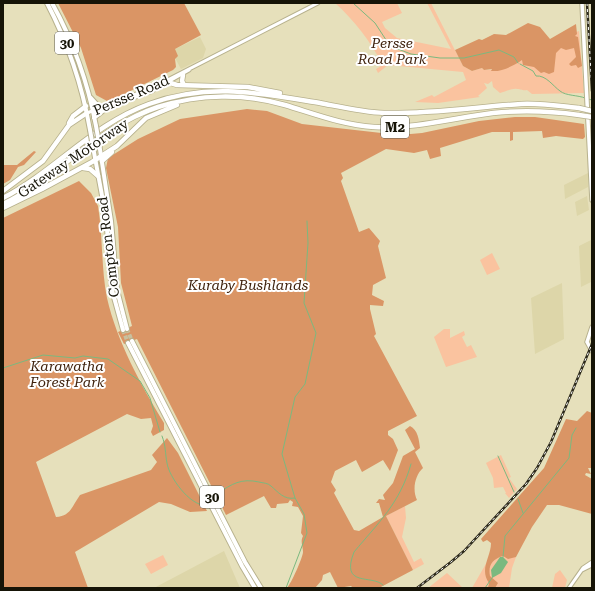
<svg xmlns="http://www.w3.org/2000/svg" width="595" height="591" font-family="'Roboto Serif',serif">
<rect width="100%" height="100%" fill="#e6e0bb"/>
<path fill="#ddd6a9" d="M200,37L206,49L203,58L181,69L175,58V49Z
M588,173V187L565,199L564,185Z
M587,196L589,210L577,216L575,202Z
M591,240V282L581,287L579,246Z
M562,283L564,339L535,354L531,298Z
M224,551L240,588H154Z"/>
<path fill="#fac39f" d="M335,3H397L402,13L382,22L385,28L397,38L451,49L427,3H431L463,66L472,71L482,68L484,70L504,69L557,39L579,31L584,93L532,94L527,90C522,91 522,89 517,89C512,88 505,92 500,93L493,87L492,81L488,84L484,83L487,88L478,96L480,97L438,103L415,102L432,95L434,97L466,80L463,72L388,65L378,73L376,69L383,65C370,41 355,21 335,3Z
M492,253L500,269L487,275L480,260Z
M444,329H450V338L464,331L465,335L462,337L467,347L471,345L477,357L446,367L434,337Z
M501,455L511,477L509,478L517,489L509,498L505,493H506L503,487L494,488L493,478L486,463Z
M405,506L406,518L402,537L414,562L421,558L424,564L413,570L386,516Z
M495,548L516,557L512,568L509,588H472Z
M163,555L168,565L151,574L145,564Z
M560,570L567,580L565,588H552L555,574Z
M447,573L463,588H428Z"/>
<path fill="#da9565" d="M58,3H184L201,35L175,49L178,56L175,59L176,67L173,70L112,100L107,101L96,95L81,48Z
M528,23L540,27L550,39L576,24L577,34L575,36L578,37L582,66L578,68L576,65L571,66L569,64L576,57L574,48L566,50L561,48L556,53L554,72L549,74L544,72L541,73L534,67L523,65L522,60C513,66 502,72 491,71L492,69L484,70L482,68L472,71L463,66L455,50L479,39L482,40L494,34L506,35Z
M247,109L267,111L302,124L399,135L422,133L479,121L515,117H535L584,124L585,137L583,139L556,136L543,138L542,131L513,132V140L510,141V132H492L440,148L441,156L430,159L427,150L414,153L386,149L341,173L343,178L341,181L359,232L369,228L380,241L378,246L386,278L373,285L372,295L384,301L383,306L370,305V309L376,334L374,336L417,416L388,431V435L393,439L398,450L390,471L383,460L362,472L356,460L335,471L331,482L336,490L334,493L354,530L359,531L383,517L379,503H376L379,499L385,500L383,495L393,483L403,456L415,449L405,430L410,426C418,430 419,440 420,448L415,452L423,468C415,475 412,490 417,500L386,516L413,570L379,588H353L351,586L338,588L330,572L323,575L322,580L315,588H287C291,584 303,557 303,552C303,546 300,542 303,536L301,533L303,516L298,507L292,506L293,502L290,500L288,503L277,504L276,508H271L264,496L226,515L137,339L124,344L118,332L132,326L121,283L118,227L106,168L108,158L138,139L180,119Z
M34,151L36,152L24,165L18,167L10,180L3,184V165H17Z
M79,181L91,193L98,206C103,236 101,268 107,298C117,342 141,385 164,423V430L153,436L151,432L153,426L151,418L141,419L127,414L36,462L56,517C71,516 72,506 80,495L151,470L157,462L152,455L167,438L178,453L207,511L190,512L171,504L159,502L75,552L88,588H3V218Z
M587,411L592,413V468H588L591,474L586,473L585,475L592,479V514L559,505H547L532,527L516,557L508,559L503,556C492,559 488,566 490,576L498,583L495,588H488L489,583C479,569 491,557 491,543L487,540L483,542L481,539L544,468L566,419L577,421Z"/>
<path fill="#7bb97f" d="M500,557H503L508,562L501,573L492,578L491,570Z"/>
<g fill="none" stroke-linecap="round" stroke-linejoin="round">
<path stroke="#7bb97f" stroke-width="1" d="M353,3L375,23L390,46L411,54L440,58H464L499,50L514,57L518,63
M520,64L533,71L536,76C546,75 553,86 560,91C566,96 578,95 585,98
M588,99L592,100
M3,368L43,355L75,358L83,356L108,359L140,381L150,398L160,432
M162,436C166,446 165,453 167,463C169,477 190,506 205,505
M498,456L514,492
M218,493C232,484 241,478 259,482C263,483 268,483 271,486C278,492 284,500 295,498L304,514L307,533L286,588
M295,498L282,454L295,397L305,384L316,333L304,303L308,243L307,221
M518,499L523,513
M503,557L505,536L569,458L572,435L576,428
M383,585C372,574 340,588 354,552C379,522 400,503 411,464
M485,588L492,578"/>
<path stroke="#c7c1a0" stroke-width="4" stroke-dasharray="4 2" stroke-linecap="butt" d="M127,329L132,341
M123,330L128,343"/>
<defs>
<path id="tertiary" d="M93,112L150,92L189,70
M87,113L152,88L318,3
M582,570L592,565
M569,588L583,568L592,562"/>
<path id="secondary" d="M582,3L592,200
M592,327L587,342L592,351"/>
<path id="primary" d="M47,3C69,45 82,84 90,130
M52,3C73,41 88,83 96,126
M90,97L100,108
M94,118L104,110
M99,143L111,221L117,290L127,329
M93,147L106,217L112,290L123,330
M132,341L245,562L261,588
M128,343L242,566L255,588"/>
<path id="motorway" d="M183,75L182,81L184,85
M164,81L177,85L248,87L280,93
M69,123L73,116L86,106
M102,161L112,152
M83,168L90,169L98,176
M3,191L43,161L69,125L87,113
M3,198C55,171 93,124 149,104C209,82 259,93 320,103C341,107 362,112 384,113C430,114 475,107 521,104C540,103 560,106 579,108
M3,204C58,177 98,127 158,107C199,94 244,93 285,105C315,114 343,125 374,127C414,129 454,118 493,113C522,110 550,111 579,115
M3,208L42,189L92,162L117,146L146,118L177,105"/>
</defs>
<use href="#tertiary" stroke="#b7b18d" stroke-width="5"/>
<use href="#secondary" stroke="#b7b18d" stroke-width="5.5"/>
<use href="#primary" stroke="#b7b18d" stroke-width="6"/>
<use href="#motorway" stroke="#b7b18d" stroke-width="6"/>
<use href="#tertiary" stroke="#fff" stroke-width="3"/>
<use href="#secondary" stroke="#fff" stroke-width="3.5"/>
<use href="#primary" stroke="#fff" stroke-width="4"/>
<use href="#motorway" stroke="#fff" stroke-width="4.5"/>
<defs>
<path id="rail" d="M587,3L592,91
M417,588L451,562L464,551L526,484L537,468L551,442L592,344"/>
</defs>
<use href="#rail" stroke="#2d2a1b" stroke-width="2.5"/>
<use href="#rail" stroke="#fff" stroke-width="1" stroke-dasharray="3" stroke-linecap="butt"/>
<defs>
<path id="primary-bridge" d="M96,126L99,143
M90,130L93,147"/>
<path id="motorway-bridge" d="M579,108L592,111
M579,115L592,117"/>
</defs>
<use href="#primary-bridge" stroke="#b7b18d" stroke-width="6" stroke-linecap="butt"/>
<use href="#motorway-bridge" stroke="#b7b18d" stroke-width="6" stroke-linecap="butt"/>
<use href="#primary-bridge" stroke="#fff" stroke-width="4"/>
<use href="#motorway-bridge" stroke="#fff" stroke-width="4.5"/>
</g>
<g text-anchor="middle" dominant-baseline="central" stroke-width="4" stroke-linejoin="round" paint-order="stroke">
<g fill="#fff" stroke="#5c5a51" stroke-width="1">
<rect x="55" y="32" width="24" height="22" rx="3"/>
<rect x="381" y="116" width="28" height="22" rx="3"/>
<rect x="200" y="486" width="24" height="22" rx="3"/>
</g>
<g font-size="13" font-weight="bold" fill="#161407">
<text x="67" y="43">30</text>
<text x="395" y="127">M2</text>
<text x="212" y="497">30</text>
</g>
<g font-size="14" font-style="italic" fill="#40230e" stroke="#fff">
<text x="392" y="43">Persse<tspan x="392" dy="16">Road Park</tspan></text>
<text x="248" y="285">Kuraby Bushlands</text>
<text x="67" y="366">Karawatha<tspan x="67" dy="16">Forest Park</tspan></text>
</g>
<g font-size="14" fill="#161407" stroke="#fff">
<text transform="translate(131 95) rotate(-23)">Persse Road</text>
<text transform="translate(73 158) rotate(-34)">Gateway Motorway</text>
<text transform="translate(108 247) rotate(-97)">Compton Road</text>
</g>
</g>
<rect width="595" height="591" fill="none" stroke="#161407" stroke-width="8"/>
</svg>
